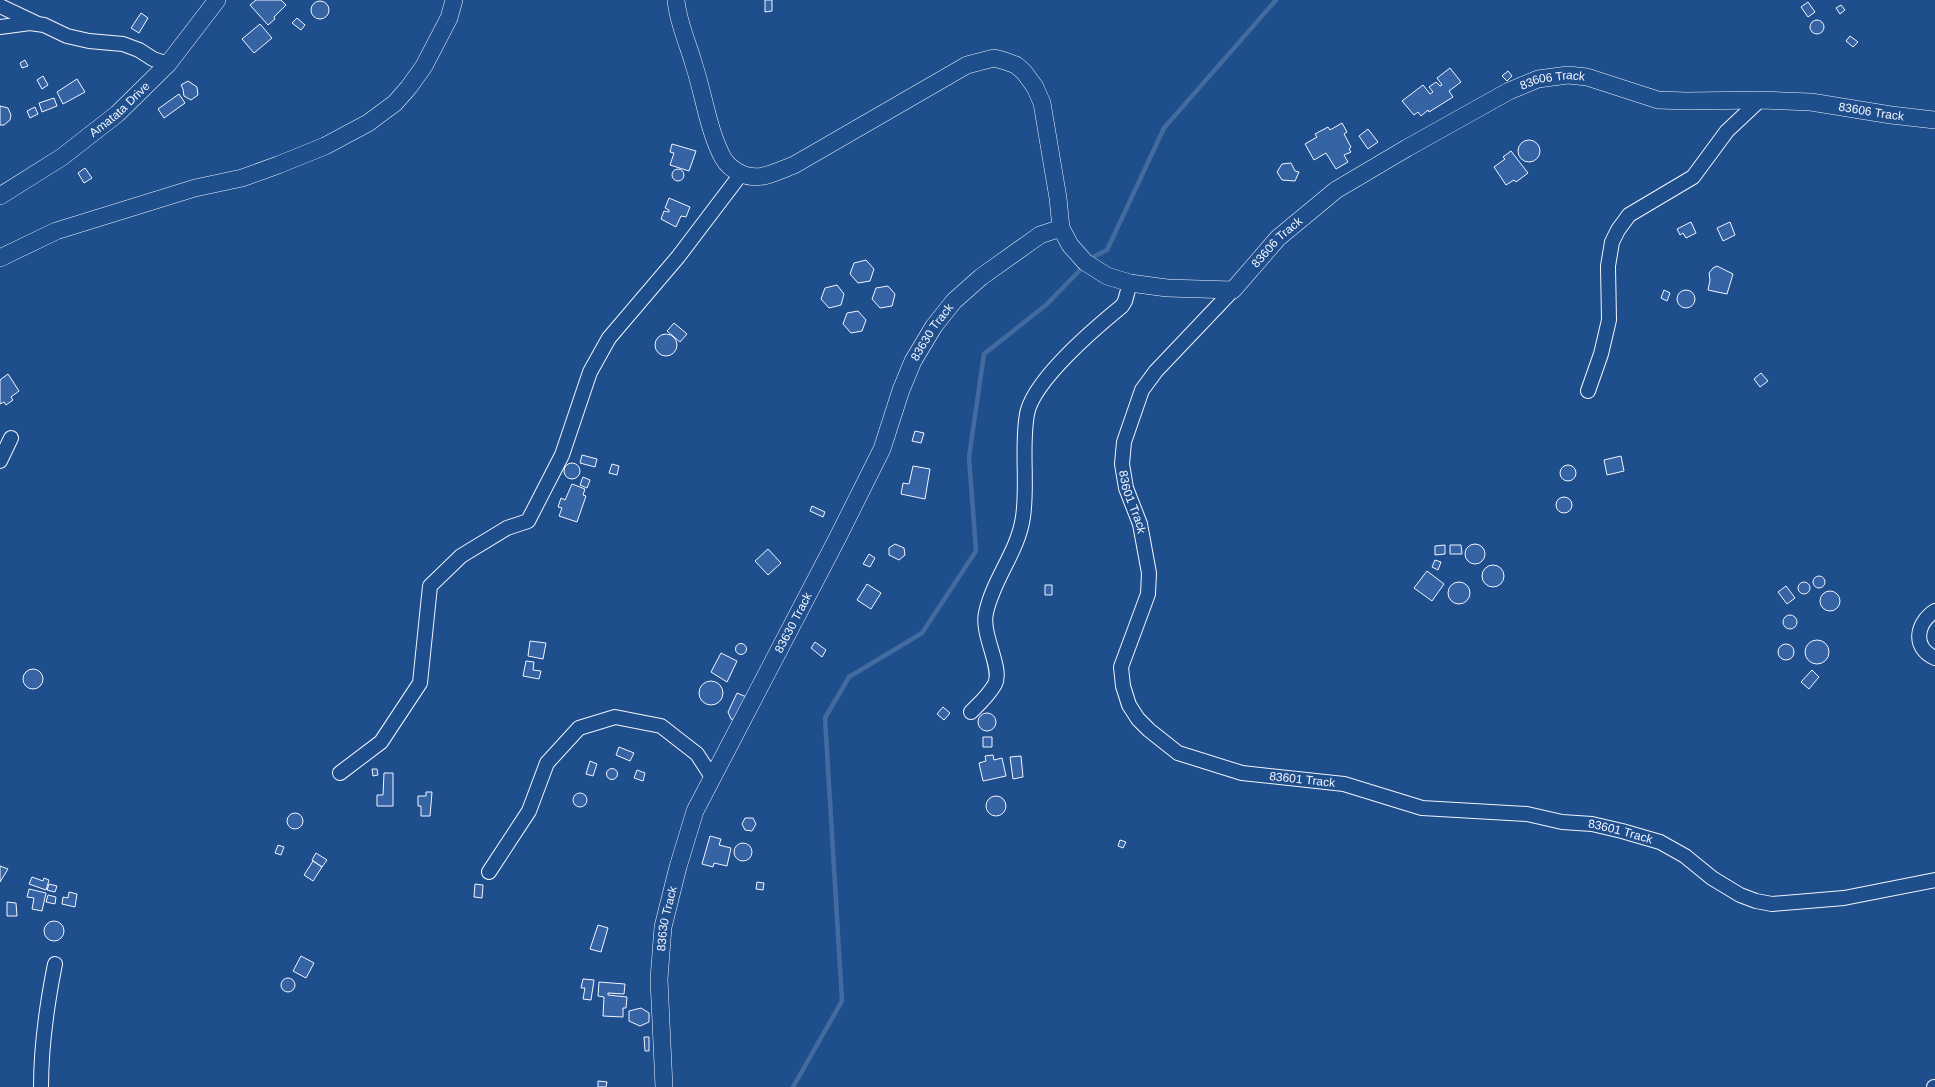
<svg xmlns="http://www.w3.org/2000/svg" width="1935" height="1087" font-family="Arial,sans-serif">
<rect width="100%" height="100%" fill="#1f4e8c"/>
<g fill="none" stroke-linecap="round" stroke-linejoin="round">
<path stroke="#446ba0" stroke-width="4.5" d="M1093,257L1107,250L1164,128L1276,0
M793,1087L842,1001L825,718L849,677L922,633L976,551L969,457L984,354L1046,305L1085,265"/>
</g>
<path fill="#3563a3" stroke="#f2f6ff" d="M256,0H281L286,5L274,17L275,19L268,25L250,5Z
M765,0H772V11L765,12Z
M311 10a9 9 0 1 1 18 0a9 9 0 1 1-18 0Z
M1808,2L1815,12L1808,17L1801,7Z
M1841,5L1845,10L1840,14L1836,8Z
M141,13L148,18L139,33L131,28Z
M297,18L305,25L301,30L292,23Z
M1810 27a7 7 0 1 1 14 0a7 7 0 1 1-14 0Z
M260,24L272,38L254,53L242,39Z
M1850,36L1858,42L1853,47L1846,41Z
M25,60L28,66L22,68L20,63Z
M1450,68L1461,82L1449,91L1453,97L1429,112L1428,110L1421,116L1418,112L1414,115L1402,101L1423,85L1430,94L1433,92L1429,87L1436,82L1440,86L1442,85L1437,78Z
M1508,71L1512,76L1507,81L1502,76Z
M43,76L48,85L42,89L37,80Z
M77,79L85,92L63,104L57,92Z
M188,81L197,87L198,95L191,100L184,96L183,89L181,85Z
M179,94L185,103L164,118L158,109Z
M54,98L57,106L42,112L39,103Z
M0,106L8,108L11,115L10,120L4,125H0Z
M35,107L38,114L30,118L27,111Z
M1342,123L1347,132L1344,134L1351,147L1349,149L1351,152L1344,155L1348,162L1336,169L1326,153L1314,160L1305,144L1317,137L1315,134L1328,127L1330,130Z
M1368,129L1378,142L1368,149L1359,136Z
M1518 151a11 11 0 1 1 22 0a11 11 0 1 1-22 0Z
M672,144L696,151L689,171L670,165L674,153L670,152Z
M1511,151L1528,173L1516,182L1514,180L1506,185L1494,167L1505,159L1503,157Z
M1291,163L1295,171L1299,172L1295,181L1282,180L1277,172L1282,164Z
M85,168L92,178L84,183L78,173Z
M672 175a6 6 0 1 1 12 0a6 6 0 1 1-12 0Z
M669,198L690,207L686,217L681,216L676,227L661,219L664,211L669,212V210L665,208Z
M1691,222L1696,233L1686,238L1683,233L1680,235L1677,229Z
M1730,222L1735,235L1723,241L1717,228Z
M866,260L874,269L870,281L858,283L850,274L854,263Z
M1717,266L1733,274L1727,294L1708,290L1710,280L1709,273L1713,268Z
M837,285L844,294L841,305L829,308L821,299L825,288Z
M888,286L895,294L892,306L880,308L872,299L876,288Z
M1664,290L1670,293L1667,301L1661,298Z
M1677 299a9 9 0 1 1 18 0a9 9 0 1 1-18 0Z
M858,311L866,320L862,331L851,333L843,324L847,313Z
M674,323L687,334L680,342L667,331Z
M655 345a11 11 0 1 1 22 0a11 11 0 1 1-22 0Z
M1761,373L1768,381L1760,387L1754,379Z
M8,374L19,391L11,397L13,400L6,405L4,402L0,404V380Z
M915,431L924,433L921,443L912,441Z
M582,455L597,459L595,467L580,463Z
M1621,456L1624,471L1607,475L1604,460Z
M564 471a8 8 0 1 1 16 0a8 8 0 1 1-16 0Z
M612,464L619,466L617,475L609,473Z
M1560 473a8 8 0 1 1 16 0a8 8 0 1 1-16 0Z
M913,466L930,469L925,499L901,494L903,483L909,484Z
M583,477L590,480L587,488L580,485Z
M572,484L585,489L583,495L586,496L577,522L559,516L562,508L558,507L561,498L565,500Z
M1556 505a8 8 0 1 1 16 0a8 8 0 1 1-16 0Z
M812,506L825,512L823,517L810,511Z
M1465 554a10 10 0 1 1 20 0a10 10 0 1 1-20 0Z
M895,544L904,548L905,555L899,560L889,555V548Z
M1445,545V554L1435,555V546Z
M1450,545H1461L1462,554H1450Z
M768,549L781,563L768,575L755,561Z
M869,554L875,558L870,567L863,564Z
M1435,560L1441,562L1438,570L1432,567Z
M1482 576a11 11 0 1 1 22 0a11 11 0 1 1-22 0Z
M1427,571L1444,584L1432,601L1414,588Z
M1813 582a6 6 0 1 1 12 0a6 6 0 1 1-12 0Z
M1798 588a6 6 0 1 1 12 0a6 6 0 1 1-12 0Z
M1448 593a11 11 0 1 1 22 0a11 11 0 1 1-22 0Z
M867,584L881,593L871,609L857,600Z
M1045,585H1052V595H1045Z
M1786,586L1795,598L1787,604L1778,592Z
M1820 601a10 10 0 1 1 20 0a10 10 0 1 1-20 0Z
M1783 622a7 7 0 1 1 14 0a7 7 0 1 1-14 0Z
M1805 652a12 12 0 1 1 24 0a12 12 0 1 1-24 0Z
M530,641L546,643L543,659L528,656Z
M815,642L826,650L822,657L811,648Z
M735.5 649a5.5 5.5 0 1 1 11 0a5.5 5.5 0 1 1-11 0Z
M1778 652a8 8 0 1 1 16 0a8 8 0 1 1-16 0Z
M721,653L737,661L727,682L711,672Z
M526,661L534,662L533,670L541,671L539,679L523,676Z
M23 679a10 10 0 1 1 20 0a10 10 0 1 1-20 0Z
M1812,670L1819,677L1809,689L1801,682Z
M699 693a12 12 0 1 1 24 0a12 12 0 1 1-24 0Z
M737,693L749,698L735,720L731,719L728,712Z
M943,707L950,713L944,720L937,714Z
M978 722a9 9 0 1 1 18 0a9 9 0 1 1-18 0Z
M983,737H992V747H983Z
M619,747L634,753L630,761L616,755Z
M993,755L994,760L1002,758L1006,776L983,781L979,763L986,761L985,756Z
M1021,756L1023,777L1013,779L1010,757Z
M590,761L597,764L593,776L586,774Z
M606.5 774a5.5 5.5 0 1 1 11 0a5.5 5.5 0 1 1-11 0Z
M372,769H377L378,775L373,776Z
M637,770L645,773L643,781L634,778Z
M384,773H393V806H377V795H383Z
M426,792H432L430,816H421V806H418V796H426Z
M573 800a7 7 0 1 1 14 0a7 7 0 1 1-14 0Z
M986 806a10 10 0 1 1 20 0a10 10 0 1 1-20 0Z
M287 821a8 8 0 1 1 16 0a8 8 0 1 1-16 0Z
M745,818H753L756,824L752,831L745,830L742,824Z
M710,836L721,839L719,845L731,848L727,866L714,863L713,867L702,864Z
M1120,840L1126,842L1123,848L1118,846Z
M734 852a9 9 0 1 1 18 0a9 9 0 1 1-18 0Z
M278,845L284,847L281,855L275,853Z
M316,853L327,860L322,867L312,860Z
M313,861L322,867L313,881L304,875Z
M0,866L8,869L0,882Z
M32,877L43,881L44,878L49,880L46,890L29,884Z
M757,882L764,883L763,890L756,889Z
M49,884L57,886L55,892L47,890Z
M475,884L483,885L482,898L474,897Z
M29,889L46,893L42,911L32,909L34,898L27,897Z
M69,892L77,894L75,907L62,904L63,897L68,898Z
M48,895L56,897L55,904L46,902Z
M7,902L16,903L17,916H7Z
M44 931a10 10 0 1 1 20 0a10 10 0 1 1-20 0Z
M598,925L608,928L601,952L590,949Z
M301,956L314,963L306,978L293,971Z
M281 985a7 7 0 1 1 14 0a7 7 0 1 1-14 0Z
M583,979L594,980L591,1000L583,999L585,988H581Z
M599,982L625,984L624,994L608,993V995L627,997L626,1008H623V1017L603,1016L604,997L598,996Z
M641,1008L649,1013V1022L640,1026L629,1021V1011Z
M644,1037H649V1051H645Z
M598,1081L607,1082L606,1087H598Z"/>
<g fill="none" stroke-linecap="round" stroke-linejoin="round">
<defs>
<g id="minor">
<path d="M0,6L36,23"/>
<path d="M0,27L30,23L44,25L67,36L89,41L123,44L139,50L153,59L168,64"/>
<path id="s1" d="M1233,290L1156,371L1142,390L1124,442L1122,464L1126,488L1140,524L1149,573L1148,594L1121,667L1123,686L1129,705L1138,719L1149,730L1178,753L1242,773L1344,784L1422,808L1527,814L1562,822L1592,824L1622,831L1660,842L1685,856L1712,878L1740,895L1756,901L1772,904L1844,898L1935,880"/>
<path d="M1588,391L1601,354L1609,320L1608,266L1612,242L1618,230L1629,215L1693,177L1727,131L1760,100"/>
<path d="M0,461L11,438"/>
<path d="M1935,611C1916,623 1912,648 1935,658"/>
<path d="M971,712C979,704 989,695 995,684C1003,668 981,635 986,613C993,579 1018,552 1023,517C1028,483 1021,448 1027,414C1033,381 1095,328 1122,306L1125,301L1130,283"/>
<path d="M340,773L381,742L420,683L430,586L461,556L507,528L528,521L562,455L590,372L609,338L678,257L741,174"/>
<path d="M489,872L529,811L547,763L579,728L615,717L661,726L697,754L712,777"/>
<path d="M41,1087C41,1046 47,1004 55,964"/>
<path d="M1934,1087H1935"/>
</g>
<g id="tertiary">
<path id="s2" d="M676,0C678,23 688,43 694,65C704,95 708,130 723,158C727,165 735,171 742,174C760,182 777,171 794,165L967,65L994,58L1005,61L1016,65L1024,72L1035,87L1042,103L1058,198L1061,228L1070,245L1085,262L1107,276L1130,283L1167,288L1233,290L1278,238L1336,190L1407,148L1509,91L1538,79L1568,75L1587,77L1658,100L1687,101L1760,100L1811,102L1891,115L1935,120"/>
<path id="s3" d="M0,196L62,157L117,114L168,64L217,0"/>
<path d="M0,258L56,231L195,188L242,178L278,165L325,146L368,123L395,103L409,87L424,66L449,18L454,0"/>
<path id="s4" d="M664,1087L659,979L663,927L678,867L695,811L837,539L882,449L901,390L913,361L934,326L954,301L981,277L1040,235L1061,228"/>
</g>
</defs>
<use href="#minor" stroke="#f2f6ff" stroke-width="16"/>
<use href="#tertiary" stroke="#f2f6ff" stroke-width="18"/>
<use href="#minor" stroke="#1f4e8c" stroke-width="14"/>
<use href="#tertiary" stroke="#1f4e8c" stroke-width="17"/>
</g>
<g text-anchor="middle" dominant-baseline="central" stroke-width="3" stroke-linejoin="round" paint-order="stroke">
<g font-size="12" fill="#f2f6ff" stroke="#1f4e8c">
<text stroke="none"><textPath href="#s2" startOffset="1253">83606 Track</textPath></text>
<text stroke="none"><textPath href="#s3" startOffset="148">Amatata Drive</textPath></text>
<text stroke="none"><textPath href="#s2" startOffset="1577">83606 Track</textPath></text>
<text stroke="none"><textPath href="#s2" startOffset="929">83606 Track</textPath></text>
<text stroke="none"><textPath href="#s4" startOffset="816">83630 Track</textPath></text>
<text stroke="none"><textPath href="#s1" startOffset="252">83601 Track</textPath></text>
<text stroke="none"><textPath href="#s4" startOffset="493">83630 Track</textPath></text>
<text stroke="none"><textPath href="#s1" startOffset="660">83601 Track</textPath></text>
<text stroke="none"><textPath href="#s1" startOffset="984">83601 Track</textPath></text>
<text stroke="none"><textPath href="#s4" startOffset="169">83630 Track</textPath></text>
</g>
</g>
</svg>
